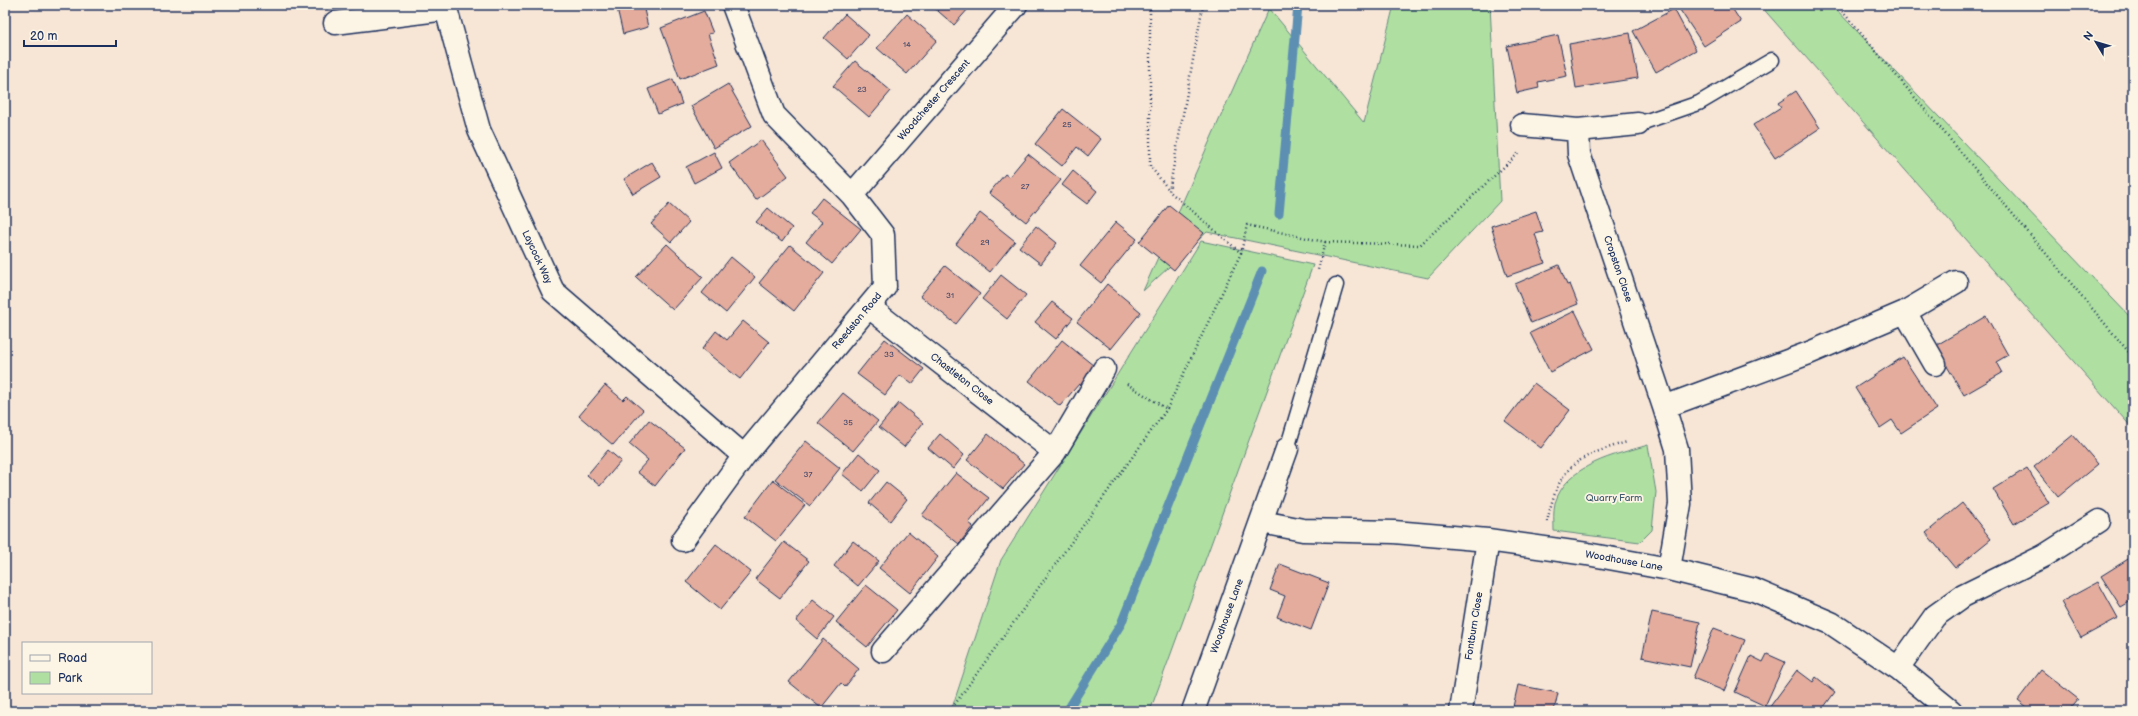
<svg xmlns="http://www.w3.org/2000/svg" width="2138" height="716" font-family="'Balsamiq Sans',sans-serif">
<rect width="100%" height="100%" fill="#f7e6d6"/>
<filter id="ink" filterUnits="userSpaceOnUse"><feTurbulence type="fractalNoise" baseFrequency=".025" numOctaves="2"/><feDisplacementMap in="SourceGraphic" scale="8" xChannelSelector="R" yChannelSelector="G"/><feConvolveMatrix kernelMatrix="1 2 1 2 8 2 1 2 1" color-interpolation-filters="sRGB"/></filter>
<g filter="url(#ink)">
<path fill="#afe0a1" stroke="#658880" d="M1394,5H1490L1500,201L1428,278L1207,232L1143,291L1269,8L1364,123Z
M1760,5H1832L2133,320V429Z
M1201,241L1313,265L1150,711H951L1001,560Z
M1648,445L1656,492L1652,530L1640,542L1554,531C1554,522 1553,511 1555,503C1567,464 1615,455 1648,445Z"/>
<g fill="none" stroke-linecap="round" stroke-linejoin="round">
<path stroke="#5d8fb3" stroke-width="9" d="M1279,214L1298,5
M1067,711L1121,624L1262,271"/>
</g>
<path fill="#e4ac9c" stroke="#1b2f5e" d="M629,5H643L648,27L623,34L617,8Z
M931,5H966L969,8L954,25Z
M1688,5H1730L1741,22L1704,46L1680,10Z
M1674,9L1696,50L1656,72L1633,31Z
M704,11L713,33L708,34L719,64L680,79L661,28Z
M845,14L869,35L848,59L824,38Z
M907,14L937,40L907,74L877,48Z
M1630,33L1638,78L1576,88L1569,44Z
M1558,35L1567,76L1538,82L1539,88L1517,93L1507,46Z
M855,61L891,91L869,117L833,86Z
M673,79L682,104L658,114L648,89Z
M728,84L752,126L714,148L691,106Z
M1796,91L1820,128L1775,158L1753,125L1781,107L1778,103Z
M1063,109L1101,139L1088,156L1077,147L1062,166L1035,144Z
M761,140L788,176L756,200L729,163Z
M714,152L722,168L694,183L686,167Z
M1028,154L1061,180L1026,222L989,193L1005,174L1009,177Z
M652,162L661,177L633,194L624,179Z
M1073,171L1097,191L1087,204L1062,185Z
M822,198L861,229L832,264L806,242L822,222L810,213Z
M669,204L689,222L671,242L651,224Z
M1169,205L1204,233L1174,270L1139,242Z
M768,208L792,228L782,242L756,222Z
M1536,211L1543,232L1535,234L1545,263L1507,276L1491,226Z
M980,213L1015,241L990,272L956,244Z
M1116,222L1137,239L1101,283L1080,266Z
M1036,226L1057,243L1041,264L1019,247Z
M667,244L703,277L673,310L636,277Z
M790,245L824,273L794,311L759,283Z
M731,257L755,277L726,313L702,293Z
M1559,265L1567,285L1570,284L1578,304L1531,323L1515,284Z
M945,266L980,294L956,324L920,296Z
M1001,275L1026,295L1007,319L982,299Z
M1107,284L1141,312L1111,349L1077,322Z
M1052,302L1073,318L1056,339L1035,322Z
M1575,311L1594,349L1550,372L1530,333Z
M1986,316L2008,355L1996,362L2002,373L1964,395L1935,346Z
M743,321L769,342L740,379L702,349L716,331L727,340Z
M885,339L924,369L912,384L900,375L885,395L857,374Z
M1062,340L1099,370L1084,388L1079,384L1060,406L1029,381Z
M1903,357L1937,409L1901,433L1892,420L1880,428L1855,388Z
M1534,383L1570,410L1541,448L1505,421Z
M605,385L623,400L627,396L643,410L613,445L579,416Z
M843,393L878,421L853,451L818,423Z
M899,403L923,423L904,447L879,427Z
M649,420L685,448L655,486L637,472L648,460L629,444Z
M940,434L964,455L953,469L928,448Z
M988,434L1024,464L1003,489L967,460Z
M2073,435L2098,464L2058,497L2034,467Z
M806,441L840,468L810,506L775,479Z
M608,450L621,461L600,486L587,475Z
M859,453L880,470L863,491L842,474Z
M2027,468L2049,503L2014,524L1993,489Z
M956,473L989,498L969,523L973,526L959,544L922,515Z
M773,480L805,505L776,541L745,517Z
M886,482L907,499L890,521L869,503Z
M1962,503L1991,539L1955,568L1926,533Z
M908,532L938,557L910,593L879,568Z
M853,541L879,561L858,586L834,566Z
M784,542L809,561L780,598L755,579Z
M716,544L751,572L720,610L686,582Z
M2133,556V600L2121,607L2101,576Z
M1280,564L1329,583L1311,630L1277,617L1285,596L1270,590Z
M2098,582L2118,618L2081,638L2061,602Z
M866,585L897,610L867,647L836,622Z
M813,600L834,617L817,639L796,621Z
M1652,612L1700,622L1690,667L1642,657Z
M1714,628L1745,640L1724,691L1693,678Z
M823,639L859,669L845,687L841,683L821,708L789,682Z
M1767,654L1785,662L1765,706L1735,692L1751,656L1763,662Z
M1797,670L1813,682L1816,677L1835,692L1821,711H1773L1769,708Z
M2041,670L2078,699L2068,711H2032L2018,700Z
M1518,685L1558,693L1554,711H1512Z"/>
<g fill="none" stroke-linecap="round" stroke-linejoin="round">
<defs>
<path id="service" d="M1638,124L1699,103L1772,60
M1287,449L1336,285"/>
<path id="minor" d="M445,5L479,130L553,291L744,456
M335,23L446,9
M1522,125L1578,130L1638,124
M1578,130L1579,154L1664,407L1677,449L1680,504L1669,569
M852,195L1016,5
M869,307L1055,452
M1905,312L1935,364
M1664,407L1809,353L1905,312L1956,282
M1262,522L1303,530L1394,532L1488,540L1587,554L1669,569L1754,590L1831,623L1898,668L1951,711
M683,540L744,456L885,287L883,235L852,195L774,115L733,5
M883,651L1055,452L1104,369
M1898,668L1935,616L1963,596L2044,556L2099,521
M1193,711L1287,449
M1461,711L1488,540"/>
</defs>
<use href="#service" stroke="#1b2f5e" stroke-width="17"/>
<use href="#minor" stroke="#1b2f5e" stroke-width="25"/>
<path stroke="#1b2f5e" stroke-width="2.5" stroke-dasharray="1 3" stroke-linecap="butt" d="M1150,5V166L1169,190
M1837,5L2133,357
M1325,242L1420,245L1520,152
M1241,253L1247,225L1325,242L1318,270
M1127,384L1167,409
M1547,522C1559,466 1573,458 1627,442
M950,711L1167,409L1241,253L1169,191L1203,5"/>
<use href="#service" stroke="#fcf5e5" stroke-width="14"/>
<use href="#minor" stroke="#fcf5e5" stroke-width="22"/>
</g>
</g>
<g text-anchor="middle" dominant-baseline="central" stroke-width="3.5" stroke-linejoin="round" paint-order="stroke">
<g font-size="8" fill="#4d4e6e">
<text x="907" y="44">14</text>
<text x="862" y="89">23</text>
<text x="1067" y="124">25</text>
<text x="1025" y="186">27</text>
<text x="985" y="242">29</text>
<text x="950" y="295">31</text>
<text x="889" y="354">33</text>
<text x="848" y="422">35</text>
<text x="808" y="474">37</text>
</g>
<g font-size="10" fill="#1b2f5e" stroke="#fcf5e5">
<text transform="translate(934 100) rotate(-49)">Woodchester Crescent</text>
<text transform="translate(537 257) rotate(65)">Laycock Way</text>
<text transform="translate(1618 269) rotate(71)">Cropston Close</text>
<text transform="translate(857 321) rotate(-50)">Reedston Road</text>
<text transform="translate(962 379) rotate(38)">Chastleton Close</text>
<text transform="translate(1624 561) rotate(10)">Woodhouse Lane</text>
<text transform="translate(1227 616) rotate(-70)">Woodhouse Lane</text>
<text transform="translate(1474 626) rotate(-81)">Fontburn Close</text>
</g>
<g font-size="10" fill="#405b6f" stroke="#fcf5e5">
<text x="1614" y="498">Quarry Farm</text>
</g>
</g>
<rect width="2138" height="716" fill="none" stroke="#fcf5e5" stroke-width="20"/>
<rect x="10" y="10" width="2118" height="696" fill="none" stroke="#1b2f5e" stroke-width="1.5" filter="url(#ink)"/>
<rect x="22" y="642" width="130" height="52" fill="#fcf5e5" stroke="#a2a6af"/>
<rect x="30" y="655" width="20" height="6" fill="#fcf5e5" stroke="#a2a6af"/>
<text x="58" y="662" font-size="12" fill="#1b2f5e">Road</text>
<rect x="30" y="672" width="20" height="12" fill="#afe0a1" stroke="#a2a6af"/>
<text x="58" y="682" font-size="12" fill="#1b2f5e">Park</text>
<g transform="translate(2096 42) rotate(308)" stroke="#fcf5e5" stroke-width="3" paint-order="stroke">
<path d="M0-3L7 15L0 10L-7 15Z" fill="#1b2f5e"/>
<text y="-6" font-size="11" font-weight="bold" text-anchor="middle" fill="#1b2f5e">N</text>
</g>
<path d="M24 40v6h92v-6" fill="none" stroke="#1b2f5e" stroke-width="2"/>
<text x="30" y="40" font-size="12" fill="#1b2f5e" stroke="#fcf5e5" stroke-width="3" paint-order="stroke">20 m</text>
</svg>
